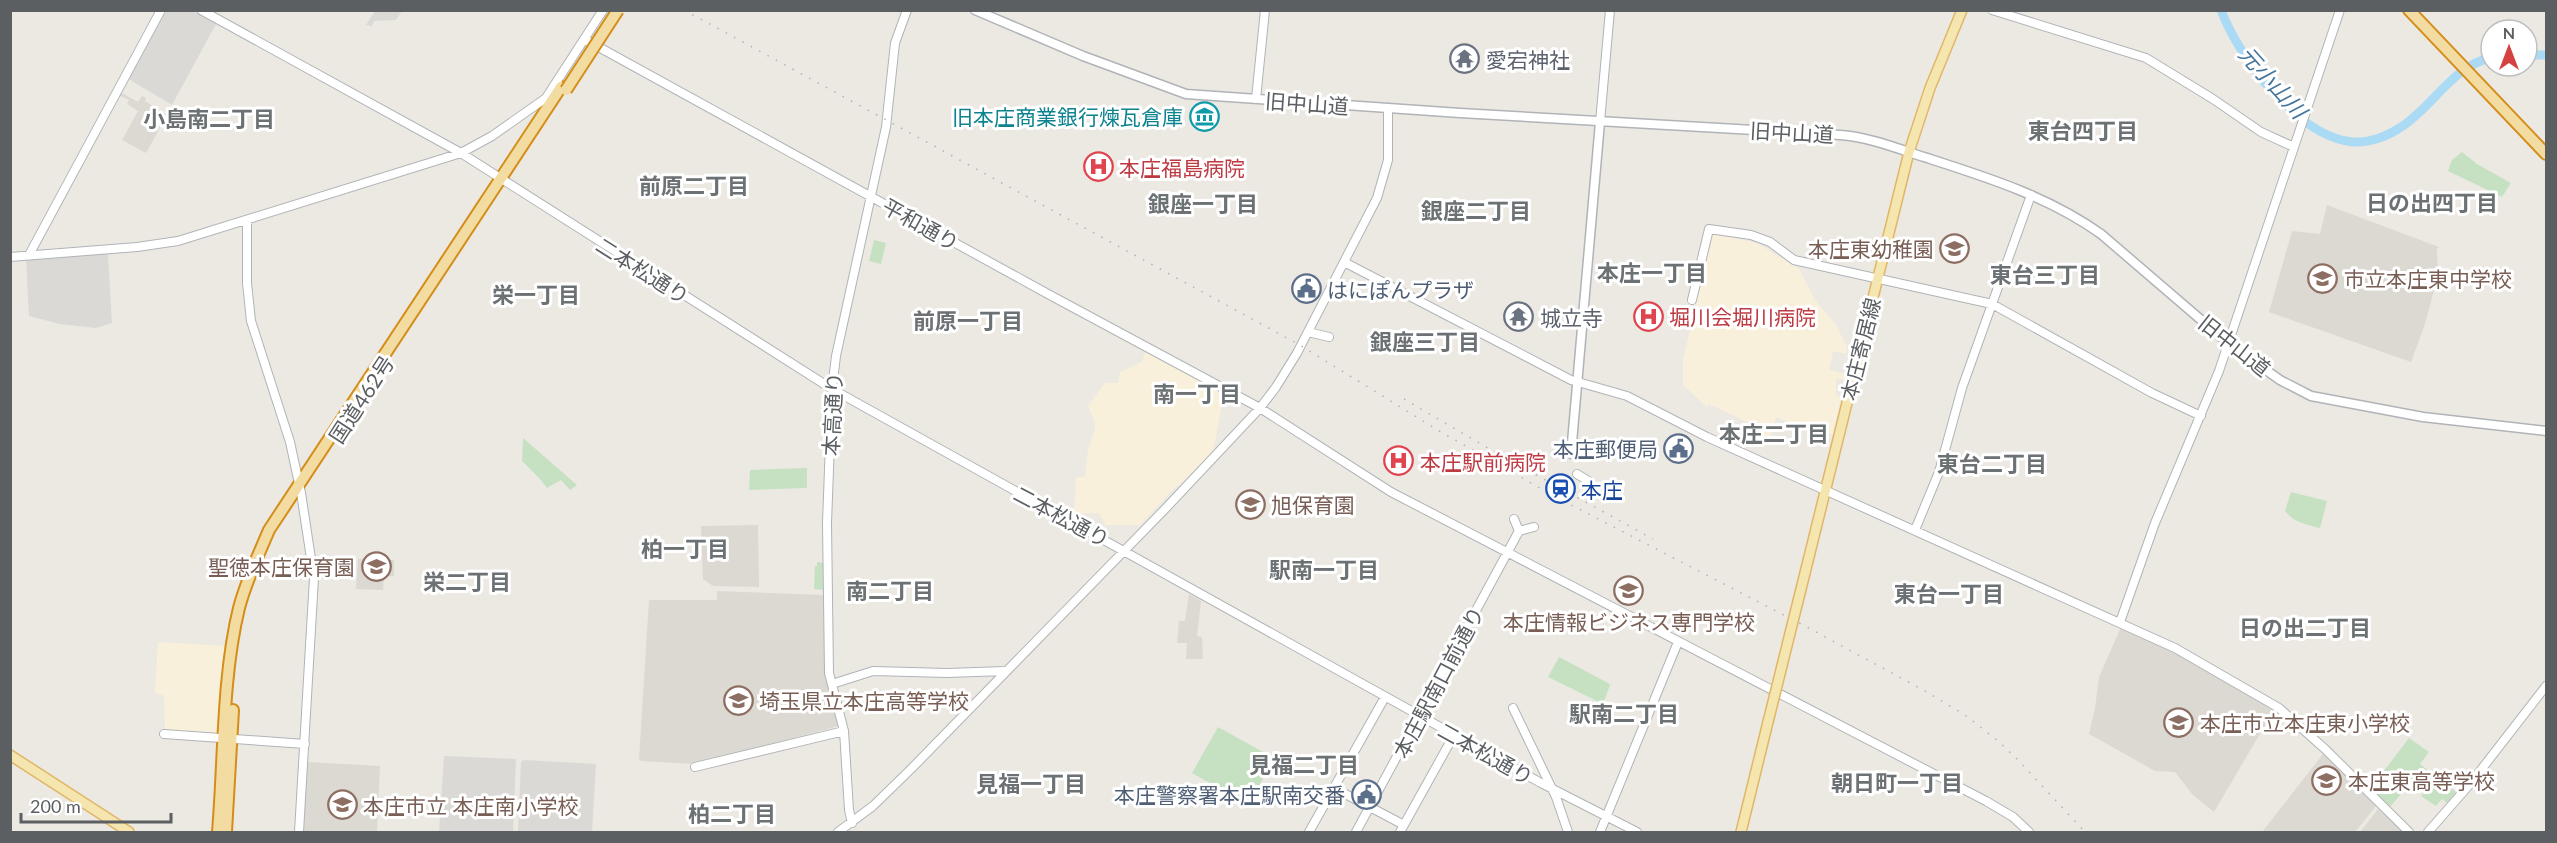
<svg xmlns="http://www.w3.org/2000/svg" width="2557" height="843" font-family="Lato,'Noto Sans JP',sans-serif">
<rect width="100%" height="100%" fill="#ece9e3"/>
<path fill="#f9f0db" d="M1714,234L1757,243L1799,269L1815,300L1836,325L1847,347L1846,354L1833,351L1829,370L1847,374L1846,380L1836,379V395L1841,397L1833,434L1810,431L1776,417L1770,439L1759,436L1749,423L1709,404L1707,407L1683,385V360L1712,235Z
M1146,351L1224,393L1213,452L1180,485L1176,486L1140,525H1105L1099,513L1074,514L1076,477H1085L1088,450L1095,430V422L1088,406L1105,383H1118L1120,372L1142,362Z
M158,642L225,646L219,731L216,734L168,731L165,728L164,696L155,692Z"/>
<path fill="#dbd9d5" d="M165,11H192L216,24L172,105L127,78Z
M375,11V10L402,11L396,20L374,21L372,26L366,25Z
M106,253L108,255L112,323L96,328L60,324L29,316L26,259Z
M444,756L516,759L513,832H439Z
M524,760L596,764L592,832H518L521,762Z"/>
<path fill="#dcd8d2" d="M120,92L138,102L142,96L146,98L145,101L167,115L146,153L122,140L138,111L127,104L129,100L119,95Z
M2327,205L2439,247L2437,249L2438,275L2425,324L2411,362L2269,312L2292,231L2320,234Z
M758,525L759,587L713,586L703,579L701,526Z
M358,559L394,560V576H384L383,590L356,589Z
M717,591L824,595L826,674L839,726L693,764L641,761L639,759L649,600H717Z
M1189,594L1201,601L1197,636L1202,637L1203,659H1186L1187,643H1177L1179,621H1185Z
M2121,627L2214,673L2274,710L2214,812L2192,794L2175,772L2155,771L2089,734L2095,708L2099,677Z
M2323,754L2376,806L2355,832H2262Z
M307,762L380,766L377,832H303Z
M2378,809L2403,832L2361,831Z"/>
<path fill="#c5e1c2" d="M2462,152L2477,164L2511,183L2502,197L2448,171L2452,160Z
M874,240L886,243L881,264L869,261Z
M523,438L577,485L570,490L561,480L547,488L540,479L522,461Z
M807,468V488L749,490L750,470Z
M2291,492L2327,501L2320,528C2306,524 2294,523 2285,511Z
M817,562L824,563V590L814,589L815,566H817Z
M1559,657L1608,683L1610,685L1603,704L1548,677Z
M1218,727L1274,758L1249,805L1192,773Z
M2409,738L2429,752L2420,764L2456,792L2447,803L2442,799L2436,806L2421,796L2427,788L2414,779L2389,808L2370,789Z"/>
<g fill="none" stroke-linecap="round" stroke-linejoin="round">
<path stroke="#abdaf5" stroke-width="9" d="M2221,10C2239,58 2298,137 2353,142C2370,143 2388,136 2401,127C2432,108 2453,65 2491,58
M2527,55H2546"/>
<defs>
<path id="tertiary" d="M201,10L461,153L832,389L1541,783L1637,832
M1992,10L2146,58L2213,99L2261,132L2294,147
M584,39L1048,294L1260,408L1391,492L1986,801L2013,817L2029,832
M1256,99L1265,10
M1600,122L1610,10
M247,220V283L251,321L290,442L301,493L314,578L299,832
M29,255L161,10
M10,257L137,247L178,241L461,153L492,136L546,98L603,10
M1344,262L1571,380L1627,396L1707,437L2175,648L2279,708L2325,749L2409,832
M1692,300L1709,229L1751,235L1770,242L1794,260L1992,304L2152,393L2201,416
M1308,332L1329,337
M1577,474L1590,482
M1514,519L1519,531
M1915,530L1939,472L1962,388L2031,195
M1519,531L1534,527
M2120,622L2155,523L2219,371L2340,10
M832,684L873,671L947,673L1005,671
M1513,708L1556,797L1568,832
M164,734L305,744
M695,767L844,731
M1334,788L1404,825
M852,823L849,810L844,731L829,673L827,523L832,389L836,356L886,127L895,43L907,10
M838,832L873,806L912,768L1165,509L1260,408L1276,387L1297,353L1377,198L1388,160V108
M1309,832L1385,697
M1356,832L1519,531
M1400,832L1454,735
M1600,832L1678,642
M2428,832L2470,784L2546,686"/>
<path id="secondary" d="M975,10L1083,56L1186,94L1460,113L1840,135C1869,137 1896,148 1924,157C1986,177 2048,196 2101,234L2228,343L2280,380L2311,396L2423,417L2546,431
M1571,454L1600,122"/>
<path id="primary" d="M1805,573L1909,152L1930,88L1962,10
M10,755L129,832
M1741,832L1768,722"/>
<path id="trunk" d="M2409,10L2546,154
M218,832C224,761 222,677 239,608C246,581 258,556 269,530L561,87
M226,832L233,710"/>
</defs>
<use href="#tertiary" stroke="#b0b4b7" stroke-width="10"/>
<use href="#secondary" stroke="#b0b3b7" stroke-width="11"/>
<use href="#primary" stroke="#e0b668" stroke-width="12"/>
<use href="#trunk" stroke="#d58d1a" stroke-width="14"/>
<use href="#tertiary" stroke="#fff" stroke-width="8"/>
<use href="#secondary" stroke="#fff" stroke-width="8"/>
<use href="#primary" stroke="#f5e5af" stroke-width="9"/>
<use href="#trunk" stroke="#f2dca2" stroke-width="10"/>
<path stroke="#b1b2b2" stroke-width="1.5" stroke-dasharray="1.5 8" stroke-linecap="butt" d="M684,10L1298,344L1441,432L1552,495L1805,626L1925,691L1965,715L1998,741L2019,761L2085,832
M1404,399L1498,454L1653,539"/>
<defs>
<path id="primary-bridge" d="M1768,722L1805,573"/>
<path id="trunk-bridge" d="M566,90L618,10"/>
</defs>
<use href="#primary-bridge" stroke="#e0b668" stroke-width="12" stroke-linecap="butt"/>
<use href="#trunk-bridge" stroke="#d58d1a" stroke-width="14" stroke-linecap="butt"/>
<use href="#primary-bridge" stroke="#f5e5af" stroke-width="9"/>
<use href="#trunk-bridge" stroke="#f2dca2" stroke-width="10"/>
</g>
<defs>
<symbol id="temple-ring" viewBox="-11 -11 22 22"><circle r="9.5" fill="#fff" stroke="#6b7280" stroke-width="1.5"/><path d="M0-6L5-2H3V0L6.5 2.5H4V6H1.5V3h-3V6H-4V2.5H-6.5L-3 0V-2H-5Z" fill="#6b7280"/></symbol>
<symbol id="museum-ring" viewBox="-11 -11 22 22"><circle r="9.5" fill="#fff" stroke="#0f9aa8" stroke-width="1.5"/><path d="M0-6L6-3V-2H-6V-3ZM-5-1h2V3h-2ZM-1-1h2V3h-2ZM3-1h2V3H3ZM-6 4H6V6H-6Z" fill="#0f9aa8"/></symbol>
<symbol id="hospital-ring" viewBox="-11 -11 22 22"><circle r="9.5" fill="#fff" stroke="#e0444e" stroke-width="1.5"/><path d="M-5-5h3v3.5h4V-5h3V5h-3V1.5h-4V5h-3Z" fill="#e0444e"/></symbol>
<symbol id="school-ring" viewBox="-11 -11 22 22"><circle r="9.5" fill="#fff" stroke="#8d6e63" stroke-width="1.5"/><path d="M0-5L7-2L0 1L-7-2ZM-4 1L0 2.5L4 1V4Q0 6-4 4Z" fill="#8d6e63"/></symbol>
<symbol id="civic-ring" viewBox="-11 -11 22 22"><circle r="9.5" fill="#fff" stroke="#5c6f8a" stroke-width="1.5"/><path d="M-.6-6.5H3V-4.5H.6V-3L4-1V1h2V6H-6V1h2V-1L-.6-3ZM-1.2 2.5V6h2.4V2.5Z" fill="#5c6f8a"/></symbol>
<symbol id="station-ring" viewBox="-11 -11 22 22"><circle r="9.5" fill="#fff" stroke="#1a4fb4" stroke-width="1.5"/><path d="M-3-6H3Q5-6 5-4V2Q5 4 3 4L4.5 6H3L1.5 4h-3L-3 6H-4.5L-3 4Q-5 4-5 2V-4Q-5-6-3-6ZM-3.5-4v3h7v-3ZM-3.5 1v1.5H-2V1ZM2 1v1.5H3.5V1Z" fill="#1a4fb4"/></symbol>
<symbol id="university-ring" viewBox="-11 -11 22 22"><circle r="9.5" fill="#fff" stroke="#8d6e63" stroke-width="1.5"/><path d="M0-5L7-2L0 1L-7-2ZM-4 1L0 2.5L4 1V4Q0 6-4 4Z" fill="#8d6e63"/></symbol>
</defs>
<g fill-rule="evenodd">
<use href="#temple-ring" x="1448" y="42" width="33" height="33"/>
<use href="#museum-ring" x="1188" y="100" width="33" height="33"/>
<use href="#hospital-ring" x="1082" y="150" width="33" height="33"/>
<use href="#school-ring" x="1938" y="232" width="33" height="33"/>
<use href="#school-ring" x="2306" y="262" width="33" height="33"/>
<use href="#civic-ring" x="1290" y="272" width="33" height="33"/>
<use href="#hospital-ring" x="1632" y="300" width="33" height="33"/>
<use href="#temple-ring" x="1502" y="300" width="33" height="33"/>
<use href="#civic-ring" x="1662" y="432" width="33" height="33"/>
<use href="#hospital-ring" x="1382" y="444" width="33" height="33"/>
<use href="#station-ring" x="1544" y="472" width="33" height="33"/>
<use href="#school-ring" x="1234" y="488" width="33" height="33"/>
<use href="#school-ring" x="360" y="550" width="33" height="33"/>
<use href="#university-ring" x="1612" y="574" width="33" height="33"/>
<use href="#school-ring" x="722" y="684" width="33" height="33"/>
<use href="#school-ring" x="2162" y="706" width="33" height="33"/>
<use href="#school-ring" x="2310" y="764" width="33" height="33"/>
<use href="#civic-ring" x="1350" y="778" width="33" height="33"/>
<use href="#school-ring" x="326" y="788" width="33" height="33"/>
</g>
<g text-anchor="middle" dominant-baseline="central" stroke-width="6" stroke-linejoin="round" paint-order="stroke">
<g font-size="21" fill="#5b616d" stroke="#fff" text-anchor="start">
<text x="1486" y="59">愛宕神社</text>
<text x="1540" y="317">城立寺</text>
</g>
<g font-size="21" fill="#5b5f62" stroke="#fff">
<text transform="translate(1307 103) rotate(4)">旧中山道</text>
<text transform="translate(1792 132) rotate(3)">旧中山道</text>
<text transform="translate(921 224) rotate(29)">平和通り</text>
<text transform="translate(643 270) rotate(32)">二本松通り</text>
<text transform="translate(2235 345) rotate(38)">旧中山道</text>
<text transform="translate(1860 349) rotate(-76)">本庄寄居線</text>
<text transform="translate(361 399) rotate(-57)">国道462号</text>
<text transform="translate(832 414) rotate(-87)">本高通り</text>
<text transform="translate(1062 516) rotate(28)">二本松通り</text>
<text transform="translate(1438 682) rotate(-62)">本庄駅南口前通り</text>
<text transform="translate(1486 753) rotate(29)">二本松通り</text>
</g>
<g font-size="21" fill="#0d838f" stroke="#fff" text-anchor="end">
<text x="1183" y="116">旧本庄商業銀行煉瓦倉庫</text>
</g>
<g font-size="21" fill="#be3a42" stroke="#fff" text-anchor="start">
<text x="1119" y="167">本庄福島病院</text>
<text x="1669" y="316">堀川会堀川病院</text>
<text x="1420" y="461">本庄駅前病院</text>
</g>
<g font-size="21" fill="#785e54" stroke="#fff" text-anchor="start">
<text x="1934" y="248" text-anchor="end">本庄東幼稚園</text>
<text x="2344" y="278">市立本庄東中学校</text>
<text x="1271" y="504">旭保育園</text>
<text x="355" y="566" text-anchor="end">聖徳本庄保育園</text>
<text x="1629" y="621" text-anchor="middle">本庄情報ビジネス専門学校</text>
<text x="759" y="700">埼玉県立本庄高等学校</text>
<text x="2200" y="722">本庄市立本庄東小学校</text>
<text x="2348" y="780">本庄東高等学校</text>
<text x="363" y="805">本庄市立 本庄南小学校</text>
</g>
<g font-size="21" fill="#4e5e75" stroke="#fff" text-anchor="end">
<text x="1327" y="289" text-anchor="start">はにぽんプラザ</text>
<text x="1658" y="448">本庄郵便局</text>
<text x="1345" y="794">本庄警察署本庄駅南交番</text>
</g>
<g font-size="21" fill="#164399" stroke="#fff" text-anchor="start">
<text x="1581" y="489">本庄</text>
</g>
<g font-size="22" font-style="italic" fill="#47769c" stroke="#fff">
<text transform="translate(2273 82) rotate(48)">元小山川</text>
</g>
<g font-size="22" font-weight="bold" fill="#6c7174" stroke="#fff">
<text x="209" y="118">小島南二丁目</text>
<text x="2083" y="130">東台四丁目</text>
<text x="694" y="185">前原二丁目</text>
<text x="2432" y="202">日の出四丁目</text>
<text x="1203" y="203">銀座一丁目</text>
<text x="1476" y="210">銀座二丁目</text>
<text x="1652" y="272">本庄一丁目</text>
<text x="2045" y="274">東台三丁目</text>
<text x="536" y="294">栄一丁目</text>
<text x="968" y="320">前原一丁目</text>
<text x="1425" y="341">銀座三丁目</text>
<text x="1197" y="393">南一丁目</text>
<text x="1774" y="433">本庄二丁目</text>
<text x="1992" y="463">東台二丁目</text>
<text x="685" y="548">柏一丁目</text>
<text x="1324" y="569">駅南一丁目</text>
<text x="467" y="581">栄二丁目</text>
<text x="890" y="590">南二丁目</text>
<text x="1949" y="593">東台一丁目</text>
<text x="2305" y="627">日の出二丁目</text>
<text x="1624" y="713">駅南二丁目</text>
<text x="1304" y="764">見福二丁目</text>
<text x="1897" y="782">朝日町一丁目</text>
<text x="1031" y="783">見福一丁目</text>
<text x="732" y="813">柏二丁目</text>
</g>
</g>
<rect width="2557" height="843" fill="none" stroke="#5b5f62" stroke-width="24"/>
<g transform="translate(2509 48)"><circle r="28" fill="#ffffff" stroke="#bdbfc0" stroke-width="1.5"/>
<path d="M0-4.5L10 22L0 15L-10 22Z" fill="#d44241"/>
<text y="-9" font-size="16" font-weight="bold" text-anchor="middle" fill="#5b5f62">N</text>
</g>
<path d="M21 813v9h150v-9" fill="none" stroke="#5b5f62" stroke-width="3"/>
<text x="30" y="813" font-size="18" fill="#5b5f62" stroke="#ffffff" stroke-width="4.5" paint-order="stroke">200 m</text>
</svg>
